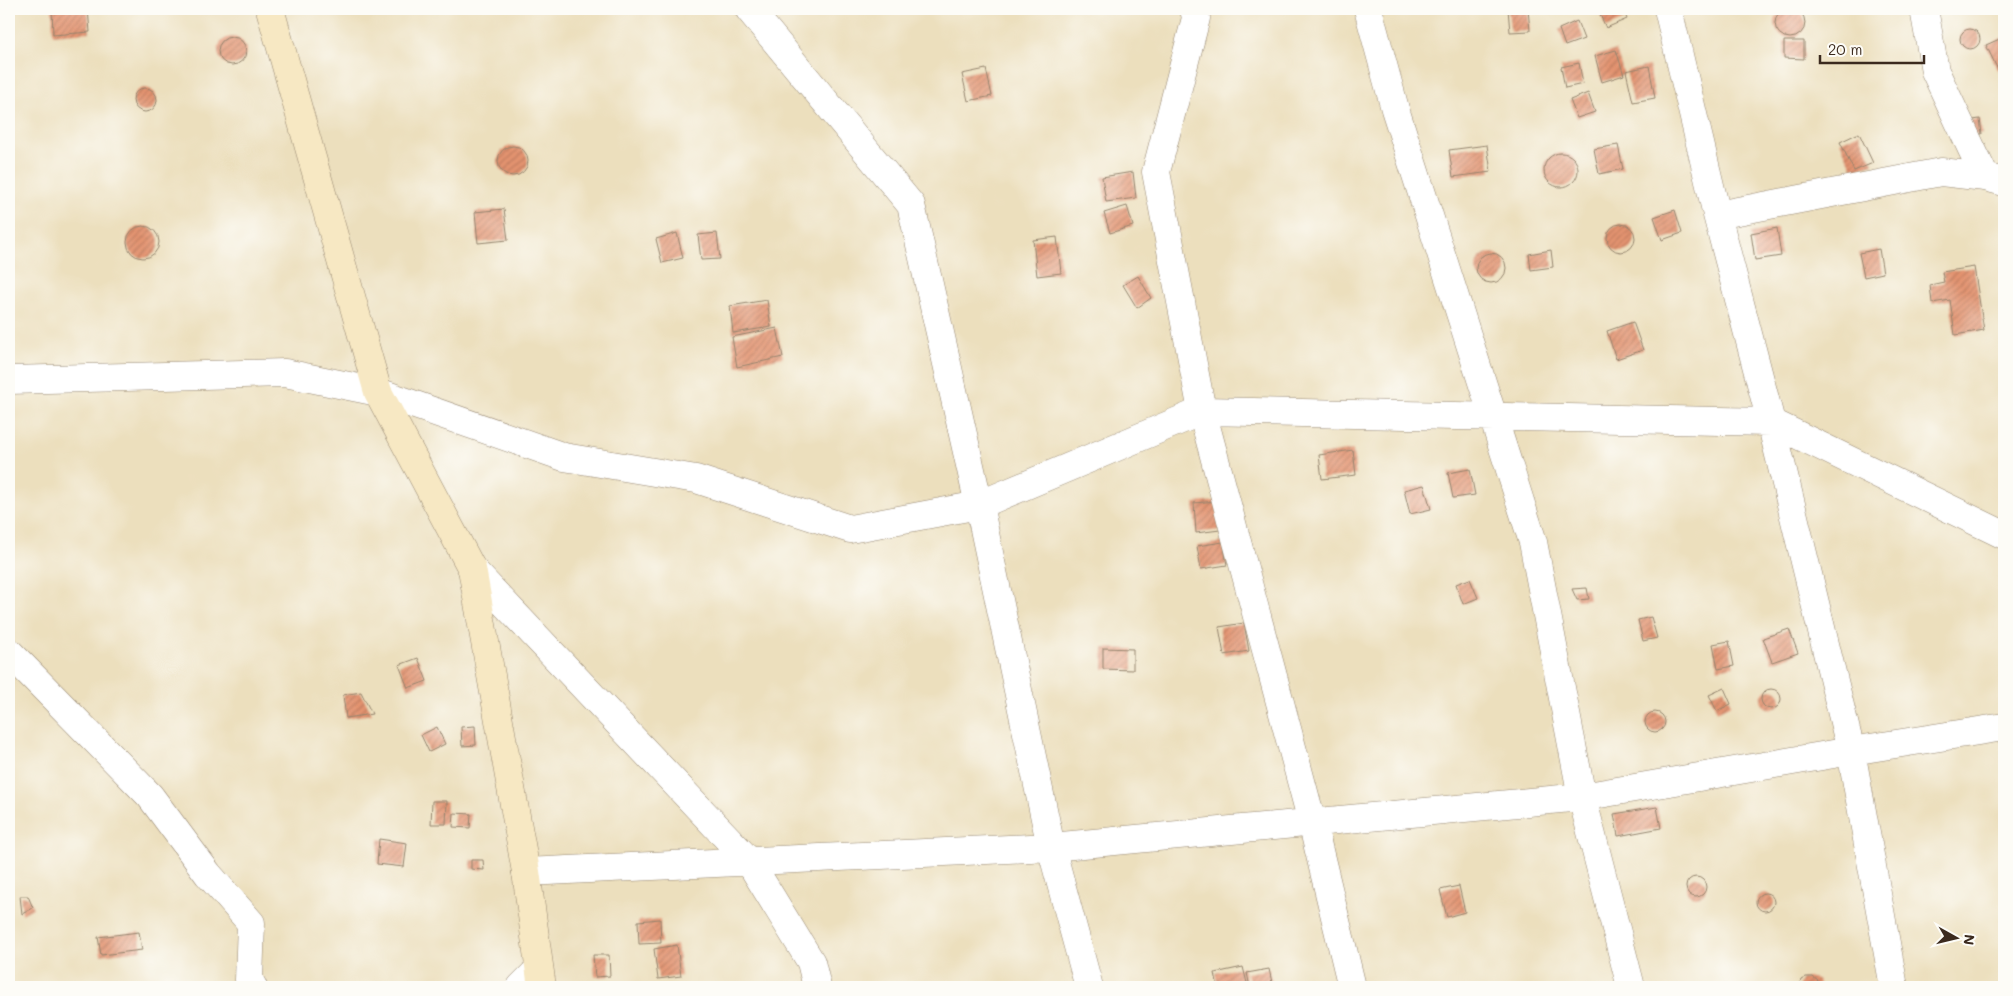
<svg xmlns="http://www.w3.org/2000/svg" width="2013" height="996" font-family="Mali,sans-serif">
<defs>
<pattern id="building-hatch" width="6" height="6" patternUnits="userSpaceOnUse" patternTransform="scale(1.25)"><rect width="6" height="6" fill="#e39370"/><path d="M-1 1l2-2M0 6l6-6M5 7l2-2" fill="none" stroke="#b9785b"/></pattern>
</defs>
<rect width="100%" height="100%" fill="#fdfcf7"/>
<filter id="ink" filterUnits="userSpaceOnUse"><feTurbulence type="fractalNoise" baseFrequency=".02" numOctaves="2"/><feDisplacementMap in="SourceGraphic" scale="10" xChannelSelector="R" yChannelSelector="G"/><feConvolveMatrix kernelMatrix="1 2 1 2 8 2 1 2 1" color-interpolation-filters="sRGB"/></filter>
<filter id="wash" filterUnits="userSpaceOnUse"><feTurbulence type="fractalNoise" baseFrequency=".0096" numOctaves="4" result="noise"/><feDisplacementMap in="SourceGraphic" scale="20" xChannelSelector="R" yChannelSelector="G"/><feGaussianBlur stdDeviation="1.12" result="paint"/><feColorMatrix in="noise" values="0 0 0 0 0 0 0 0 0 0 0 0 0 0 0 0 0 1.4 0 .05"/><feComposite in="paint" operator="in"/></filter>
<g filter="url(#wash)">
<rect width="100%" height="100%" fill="#ecdfbd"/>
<g id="blocks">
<path fill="url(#building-hatch)" d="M1775 23a15 15 0 1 1 30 0a15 15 0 1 1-30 0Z
M52,9H88L90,32L53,35Z
M1508,9H1528L1530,31L1510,32Z
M1548,9H1564L1551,15Z
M1605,9H1623L1627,19L1606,28L1599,12Z
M1577,21L1584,39L1565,46L1559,29Z
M1960 39a10 10 0 1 1 20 0a10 10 0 1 1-20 0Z
M218 51a14 14 0 1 1 28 0a14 14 0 1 1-28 0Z
M2004,37V67L1998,70L1986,45Z
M1784,41H1804V59L1784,58Z
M1616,50L1624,75L1602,82L1595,56Z
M1579,63L1583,84L1565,88L1561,67Z
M1649,66L1655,98L1633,102L1626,71Z
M986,69L992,96L968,101L962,74Z
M133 100a12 12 0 1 1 24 0a12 12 0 1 1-24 0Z
M1588,93L1595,112L1577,118L1570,100Z
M1980,119L1982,134L1967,136L1965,121Z
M1859,133L1873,163L1854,171L1840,142Z
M1487,145L1491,172L1453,177L1449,150Z
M1618,145L1623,169L1599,174L1594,149Z
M498 161a15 15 0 1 1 30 0a15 15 0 1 1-30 0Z
M1544 170a17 17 0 1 1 34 0a17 17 0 1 1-34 0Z
M1133,172L1136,198L1106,202L1102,177Z
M1127,206L1133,226L1110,233L1104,213Z
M504,209L508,240L478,243L475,212Z
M1675,210L1682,233L1662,240L1654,217Z
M1607 238a14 14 0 1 1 28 0a14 14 0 1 1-28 0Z
M127 242a16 16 0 1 1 32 0a16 16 0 1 1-32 0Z
M1777,228L1781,256L1755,260L1751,233Z
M677,233L683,258L662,263L656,239Z
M717,233L720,259L701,260L698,235Z
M1057,237L1061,273L1037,276L1033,240Z
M1879,249L1883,273L1864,277L1859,253Z
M1551,250L1553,267L1531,270L1529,254Z
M1476 268a15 15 0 1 1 30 0a15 15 0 1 1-30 0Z
M1974,267L1984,330L1955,335L1950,300L1932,303L1930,285L1944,282L1942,272Z
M1138,276L1151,298L1137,308L1123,285Z
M767,300L771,327L733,333L730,306Z
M1633,322L1643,350L1616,359L1607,331Z
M777,328L783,357L737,367L732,337Z
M1353,450L1356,475L1322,479L1319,455Z
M1470,469L1475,495L1453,498L1448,473Z
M1424,485L1431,509L1410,514L1404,490Z
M1217,501L1220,530L1196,533L1194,503Z
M1223,542L1227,565L1201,569L1197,546Z
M1470,579L1478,598L1463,604L1456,584Z
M1587,588L1589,599L1577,600L1572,589Z
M1651,617L1657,638L1643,641L1638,620Z
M1244,623L1249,651L1224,655L1219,627Z
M1789,629L1798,653L1772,662L1763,638Z
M1729,641L1734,666L1718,669L1713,644Z
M1103,648L1133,649V670L1103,669Z
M418,658L427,681L408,688L399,665Z
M1724,688L1731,704L1717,711L1709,695Z
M1761 699a10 10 0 1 1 20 0a10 10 0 1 1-20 0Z
M361,692L372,714L346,718L343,695Z
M1645 722a10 10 0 1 1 20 0a10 10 0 1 1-20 0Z
M475,726L476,745L462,746L461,727Z
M437,727L445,744L429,752L421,735Z
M432,801H447L446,824H431Z
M1657,807L1661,828L1618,836L1614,814Z
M454,813L471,814L470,828L453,827Z
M379,839L407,843L404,867L377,864Z
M471,860H483L484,870L471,869Z
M1686 887a10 10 0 1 1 20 0a10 10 0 1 1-20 0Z
M1459,886L1465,912L1447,917L1440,890Z
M1756 902a9 9 0 1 1 18 0a9 9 0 1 1-18 0Z
M20,896H28L33,908L22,914Z
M660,919L661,943L639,944L638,921Z
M139,932L142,950L101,955L98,937Z
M677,945L681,976L658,979L654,949Z
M593,955H609L610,976L595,977Z
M1243,967L1248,987H1218L1215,973Z
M1269,969L1273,987H1250L1247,973Z
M1806,977H1813L1818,981L1820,987H1798L1801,980Z"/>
</g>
</g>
<g filter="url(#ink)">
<use href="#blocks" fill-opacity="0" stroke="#94846e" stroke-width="1"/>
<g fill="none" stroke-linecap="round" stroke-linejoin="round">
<defs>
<path id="street" d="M749,9L911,205L979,505L1051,847L1089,987
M1194,9L1196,18L1156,172L1202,411L1312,822L1352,987
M1368,9L1395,109L1533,542L1582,797L1631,987
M1668,9L1717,215L1771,422L1851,751L1894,987
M1924,9L1935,71L1985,177
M1717,215L1941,172L1985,177L2004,182
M9,380L285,373L378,392L564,457L696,479L850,529L979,505L1202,411L1771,422L2004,535
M472,569L749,861L811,962L817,987
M9,652L150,796L208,874L251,923L249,980L253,987
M526,872L1051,847L1582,797L1851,751L2004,727
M521,987L538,970"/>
<path id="secondary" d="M270,9L378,392L472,569L526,872L542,987"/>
</defs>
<use href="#street" stroke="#94846e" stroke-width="29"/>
<use href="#secondary" stroke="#94846e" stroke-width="29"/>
<use href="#street" stroke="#fff" stroke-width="28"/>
<use href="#secondary" stroke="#f7e8c3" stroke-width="28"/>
</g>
</g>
<rect width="2013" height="996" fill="none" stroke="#fdfcf7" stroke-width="30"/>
<g transform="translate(1956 938) rotate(98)" stroke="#fdfcf7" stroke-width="4" paint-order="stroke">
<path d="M0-4L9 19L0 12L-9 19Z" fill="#3b2a1e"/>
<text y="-8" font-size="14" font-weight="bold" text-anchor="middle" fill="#3b2a1e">N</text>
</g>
<path d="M1820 55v8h104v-8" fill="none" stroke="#3b2a1e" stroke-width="2.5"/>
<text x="1828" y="55" font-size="15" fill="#3b2a1e" stroke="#fdfcf7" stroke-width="4" paint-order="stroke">20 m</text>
</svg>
